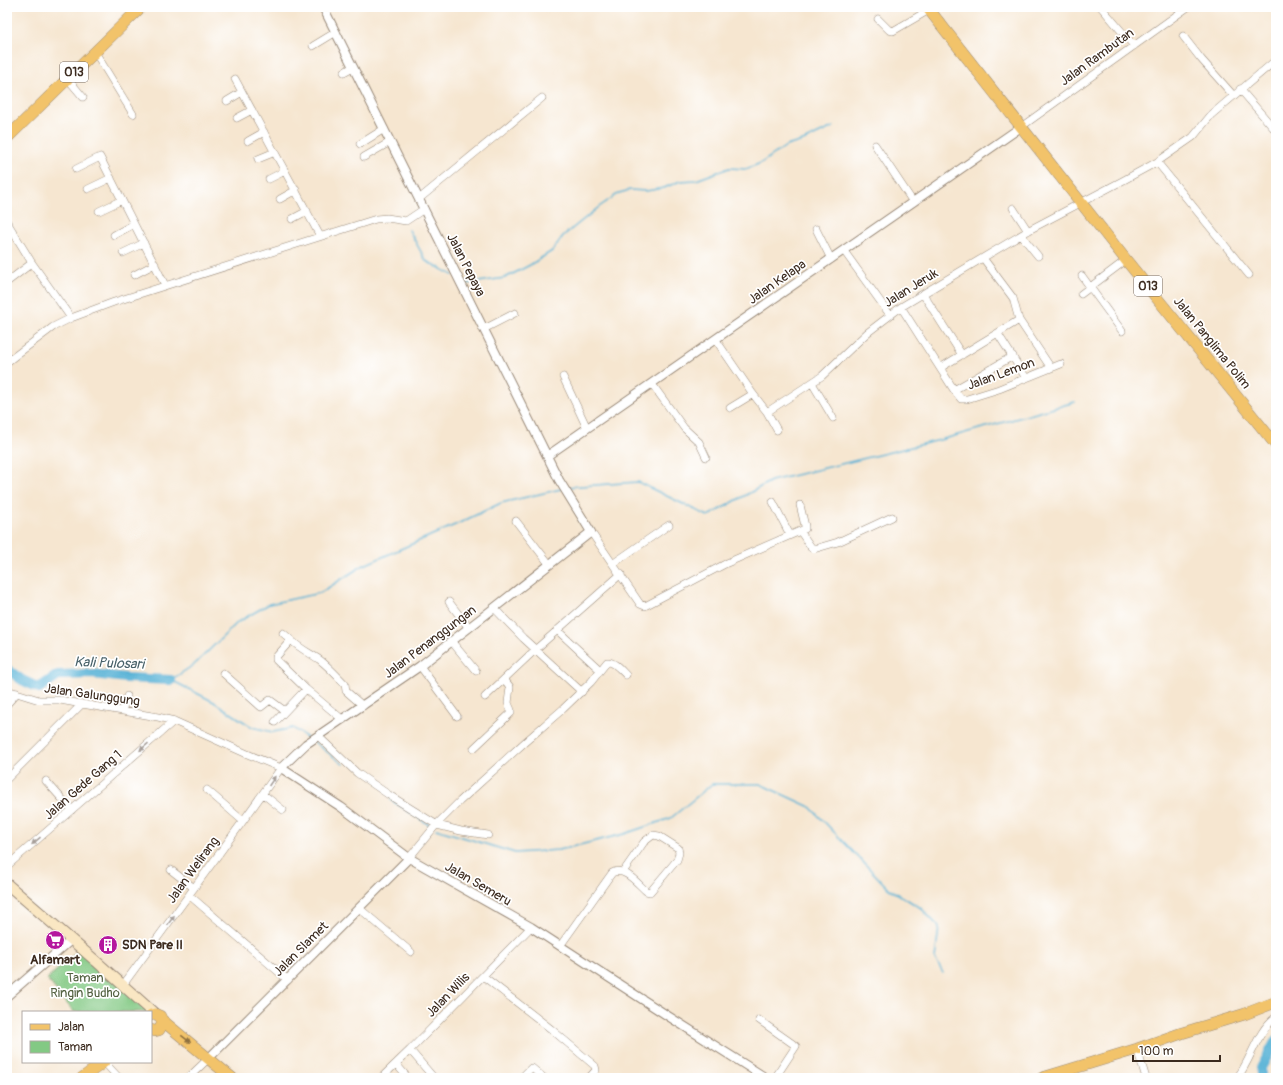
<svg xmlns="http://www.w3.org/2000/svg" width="1283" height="1085" font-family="Pangolin,sans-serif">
<rect width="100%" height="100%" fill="#fff"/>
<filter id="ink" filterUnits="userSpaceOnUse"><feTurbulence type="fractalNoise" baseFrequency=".025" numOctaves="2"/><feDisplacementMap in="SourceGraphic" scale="8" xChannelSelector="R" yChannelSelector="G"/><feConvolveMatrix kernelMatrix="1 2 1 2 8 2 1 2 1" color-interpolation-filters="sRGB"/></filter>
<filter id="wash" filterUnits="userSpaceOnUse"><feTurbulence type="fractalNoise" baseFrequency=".012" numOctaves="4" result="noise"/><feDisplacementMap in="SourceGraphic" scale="16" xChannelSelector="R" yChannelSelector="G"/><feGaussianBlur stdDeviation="0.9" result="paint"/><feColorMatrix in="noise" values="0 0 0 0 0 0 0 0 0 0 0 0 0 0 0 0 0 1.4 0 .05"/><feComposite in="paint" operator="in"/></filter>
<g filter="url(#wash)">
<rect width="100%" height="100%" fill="#f6e6d0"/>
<path fill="#83c984" stroke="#5f7a51" d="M81,948L151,1012H74L47,979Z"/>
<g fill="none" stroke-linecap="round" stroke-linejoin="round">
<path stroke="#58b2d6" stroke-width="1.5" d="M409,230L426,261L453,275
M465,284L505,278L530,265L552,251L563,236L599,207L619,193L630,190L646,191L664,188L680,181L696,180L729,168L746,169L761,163L786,146L803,141L833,127
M566,487L638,482L708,516L771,481L940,440L1075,402
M171,680L195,664L238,622L269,604L320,593L362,566L455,525L501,503L561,489
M171,680L214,702L252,727L273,732L293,728L309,739
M314,742L343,764
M391,800L431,826
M436,829L515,853L559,850L624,834L671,818L712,784H760L810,807L888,888L921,908L939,927L935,959L943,973"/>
<path stroke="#58b2d6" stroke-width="10" d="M7,669L22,680L39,688L58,675L93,674L126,678L171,680
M1261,1078V1068L1276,1040"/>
</g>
</g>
<g filter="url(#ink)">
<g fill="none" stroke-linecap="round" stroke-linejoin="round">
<defs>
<path id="minor" d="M1101,7L1134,46
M878,19L889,30L893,31L929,10
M1183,36L1201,59L1233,95
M313,46L336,32
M95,52L133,114
M344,72L353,67
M67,78L83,97
M235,79L320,236
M1240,89L1276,131
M227,101L242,92
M237,118L252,110
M1021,127L1188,7
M248,141L264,132
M360,144L384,129
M875,145L913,202
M364,157L390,142
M258,159L275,152
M1157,162L1249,275
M76,169L100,157L165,285
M269,179L285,171
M88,189L111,178
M280,199L296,190
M419,199L542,98
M1013,208L1028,231
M99,211L122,200
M292,219L307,211
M7,222L32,263L71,318L114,302L376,219L387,218L406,221L424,209
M816,229L831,259
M114,235L134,224
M1021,235L1038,256
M844,251L890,315
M123,253L144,243
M134,275L155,264
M1082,276L1122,331
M7,282L32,263
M923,294L962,355
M1081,294L1126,260
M901,307L954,390L961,399H967L999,389L1061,364
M1019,320L1051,368
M484,329L515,313
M998,334L1026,378
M716,340L753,394L767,412L777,430
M7,362L53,327L71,318
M940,368L1019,320L1013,298L983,258
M563,377L587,428
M812,383L833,418
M652,384L684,428L699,442L706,457
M954,390L1013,356
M730,408L753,394
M767,412L822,376L867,333L901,307L1031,229L1124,180L1157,162L1193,137L1211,115L1276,60
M773,502L790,535
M800,505L805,526V529L800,531
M516,521L550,565
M591,532L640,604L645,606L727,563L800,531L811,547L814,549L838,542L892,517
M614,563L669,525
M449,602L469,628
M495,609L523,638L582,692
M557,630L600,670
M283,633L291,640L276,657V660L306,689
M291,640C300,649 310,653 320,660C329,667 337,676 345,684L346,691L363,706
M452,642L476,671
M420,666L457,716
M223,673L261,707L270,700L285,711
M7,690L39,700H60L82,704L158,717L174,721L245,753L281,768L243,821L123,985
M485,697L536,649L621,574
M7,704L17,693
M122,711L127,696
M275,722L306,689L343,720
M318,736L357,773L389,795L437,825L461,831L488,835
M474,748L511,713V710L508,703L510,687L504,679
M7,779L82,704
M46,781L72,810
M207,790L243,821
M263,794L283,810
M409,858L436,825L460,801L525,742L563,709L591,682L607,662C614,661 621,670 626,675
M7,866L174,721
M171,870L194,888
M189,895L288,980
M359,908L411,952
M560,946L612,873C624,866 637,883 646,891L650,892L677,860L679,853L678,848L659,836L653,835L644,842L623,872
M483,976L551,1029L595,1066L596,1070L589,1078
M759,1020L796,1046L775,1078
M1137,1049L1146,1078
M410,1050L434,1078
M104,1062L119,1078
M396,1064L408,1078
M523,1076L531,1068H532L544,1078
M188,1078L209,1058
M381,1078L410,1050L531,927
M1237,1078C1252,1059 1256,1032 1276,1017"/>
<path id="tertiary" d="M323,7L559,480L591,532L420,666L306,744L281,768L341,807L409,858L531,927L668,1016L766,1078
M547,456L1021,127
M7,996L71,940
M209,1058L409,858"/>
<path id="secondary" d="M7,884L97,962L155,1014"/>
<path id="primary" d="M927,7L1126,260L1276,445
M7,138L141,7
M151,1015L155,1014L160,1016L163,1023L159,1030L155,1031L151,1030
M163,1021L232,1078
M82,1078L104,1062
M1042,1078L1137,1049L1182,1033L1245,1014L1276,1002"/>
</defs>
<use href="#minor" stroke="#988877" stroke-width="8"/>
<use href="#tertiary" stroke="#988877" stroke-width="10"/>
<use href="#secondary" stroke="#988877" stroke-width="12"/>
<use href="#primary" stroke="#988877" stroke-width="12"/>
<use href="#minor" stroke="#fff" stroke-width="7"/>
<use href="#tertiary" stroke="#fff" stroke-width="8"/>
<use href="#secondary" stroke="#fae7c3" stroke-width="10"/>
<use href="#primary" stroke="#f2c36a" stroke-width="11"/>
</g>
<defs><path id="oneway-solid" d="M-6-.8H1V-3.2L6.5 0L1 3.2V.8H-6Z"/></defs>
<g fill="#a79f9a">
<use href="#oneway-solid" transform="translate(144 747) rotate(139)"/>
<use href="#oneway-solid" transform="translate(272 781) rotate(-56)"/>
<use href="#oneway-solid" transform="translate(36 841) rotate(139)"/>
<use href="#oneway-solid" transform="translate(171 920) rotate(-54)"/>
</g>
<use fill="#8d6f40" href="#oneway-solid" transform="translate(186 1039) rotate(38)"/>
</g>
<defs>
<symbol id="supermarket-disc" viewBox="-11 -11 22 22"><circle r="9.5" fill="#b5179e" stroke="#fff"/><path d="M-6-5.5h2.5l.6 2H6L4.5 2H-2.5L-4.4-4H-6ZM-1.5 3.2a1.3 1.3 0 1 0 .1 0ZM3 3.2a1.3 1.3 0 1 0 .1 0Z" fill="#fff"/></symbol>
<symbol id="building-disc" viewBox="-11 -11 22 22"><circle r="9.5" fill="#b5179e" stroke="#fff"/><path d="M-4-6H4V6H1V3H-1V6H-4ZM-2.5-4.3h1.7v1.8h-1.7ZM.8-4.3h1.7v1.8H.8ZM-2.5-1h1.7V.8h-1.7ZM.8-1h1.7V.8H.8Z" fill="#fff"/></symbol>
</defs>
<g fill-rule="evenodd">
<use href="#supermarket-disc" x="44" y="929" width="22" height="22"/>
<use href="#building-disc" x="97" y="934" width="22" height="22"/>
</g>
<g text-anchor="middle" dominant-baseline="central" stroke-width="3.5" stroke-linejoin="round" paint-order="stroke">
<g fill="#fff" stroke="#766a62" stroke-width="1">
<rect x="60" y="62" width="28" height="20" rx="3"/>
<rect x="1134" y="276" width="28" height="20" rx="3"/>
</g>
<g font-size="12" font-weight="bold" fill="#3b2a1e">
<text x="74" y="72">013</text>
<text x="1148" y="286">013</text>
</g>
<g font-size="13" fill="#3b2a1e" stroke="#fff">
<text transform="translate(1097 57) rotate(-36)">Jalan Rambutan</text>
<text transform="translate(466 265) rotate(63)">Jalan Pepaya</text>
<text transform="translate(777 282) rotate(-35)">Jalan Kelapa</text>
<text transform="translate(911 288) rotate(-32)">Jalan Jeruk</text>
<text transform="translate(1212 343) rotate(51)">Jalan Panglima Polim</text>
<text transform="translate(1001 374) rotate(-20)">Jalan Lemon</text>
<text transform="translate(430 642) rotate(-37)">Jalan Penanggungan</text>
<text transform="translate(92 695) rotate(8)">Jalan Galunggung</text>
<text transform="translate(83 785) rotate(-41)">Jalan Gede Gang 1</text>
<text transform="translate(193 870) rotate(-54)">Jalan Welirang</text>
<text transform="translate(478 884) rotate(30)">Jalan Semeru</text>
<text transform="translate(301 949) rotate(-45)">Jalan Slamet</text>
<text transform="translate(448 995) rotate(-46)">Jalan Wilis</text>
</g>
<g font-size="13" font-weight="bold" fill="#3b2a1e" stroke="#fff" text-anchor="start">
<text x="122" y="945">SDN Pare II</text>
<text x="55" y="960" text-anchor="middle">Alfamart</text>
</g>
<g font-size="13" fill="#546242" stroke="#fff">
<text x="85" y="978">Taman<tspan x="85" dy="15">Ringin Budho</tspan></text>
</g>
<g font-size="14" font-style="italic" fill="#476068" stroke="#fff">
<text transform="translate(109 663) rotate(2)">Kali Pulosari</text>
</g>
</g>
<rect width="1283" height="1085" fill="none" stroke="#fff" stroke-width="24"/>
<rect x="22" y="1011" width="130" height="52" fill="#ffffff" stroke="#b1aaa5"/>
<rect x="30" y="1024" width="20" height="6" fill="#f2c36a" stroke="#b1aaa5"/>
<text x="58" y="1031" font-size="12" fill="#3b2a1e">Jalan</text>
<rect x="30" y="1041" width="20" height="12" fill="#83c984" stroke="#b1aaa5"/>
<text x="58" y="1051" font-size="12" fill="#3b2a1e">Taman</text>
<path d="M1133 1055v6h87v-6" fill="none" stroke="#3b2a1e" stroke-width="2"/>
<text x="1139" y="1055" font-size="12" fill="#3b2a1e" stroke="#ffffff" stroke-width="3" paint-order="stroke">100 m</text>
</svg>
